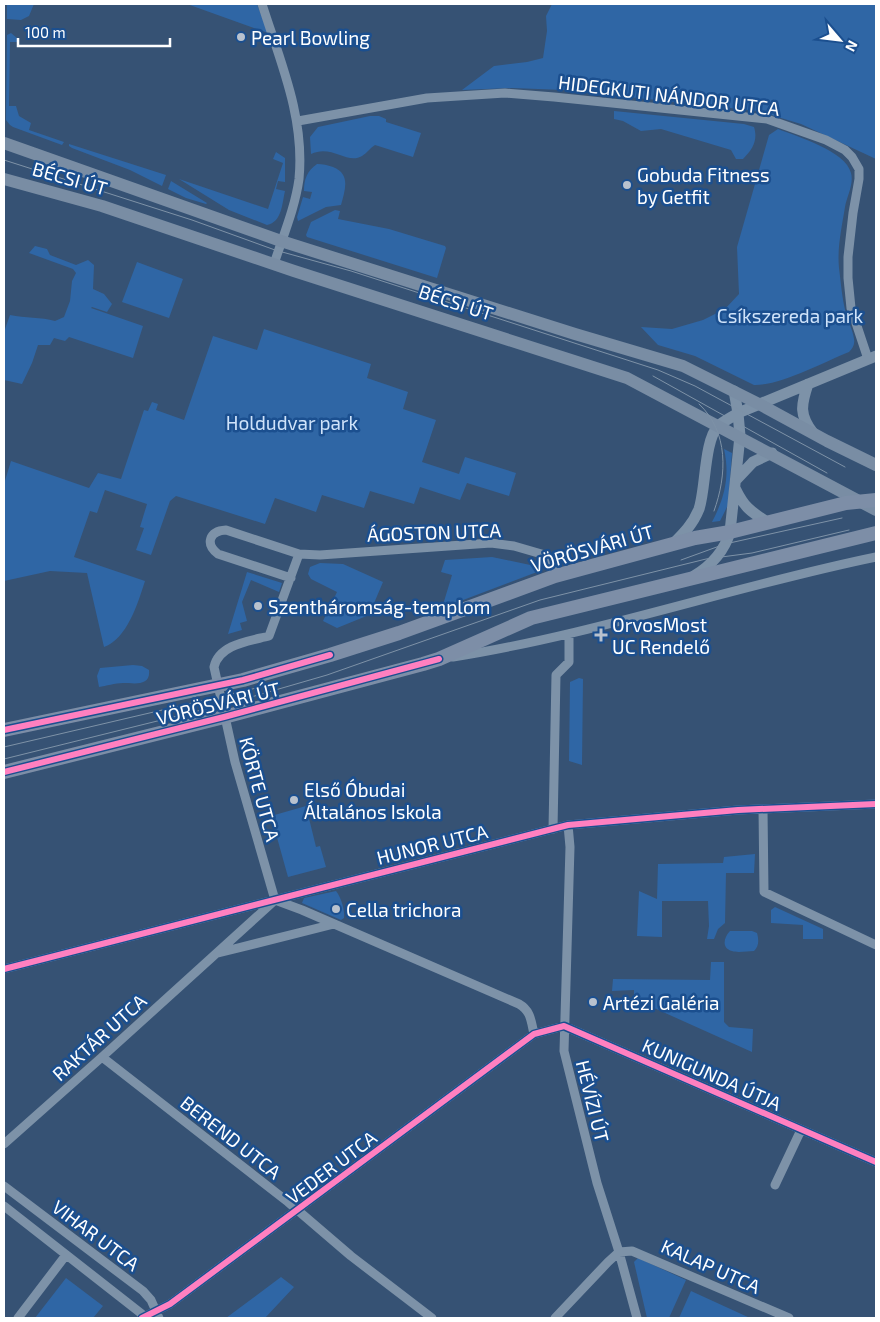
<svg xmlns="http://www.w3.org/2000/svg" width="880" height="1322" font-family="'Exo 2',sans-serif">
<rect width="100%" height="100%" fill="#365274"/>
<path fill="#2f66a5" d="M7,4H34L29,16L21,20L7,19Z
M187,4H257L268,33Z
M552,4H876V159L801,124L758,111L564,90L512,88L462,90L494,66L527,62L543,58L547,31L546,16Z
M11,33L17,38L18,42H10L9,106H16L19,116L31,123L29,130L64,142L62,145L13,127L10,125L6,120L7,35Z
M614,111L744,124L754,127C758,140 753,149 743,159H736L731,150L661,129L641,131L623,121L614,119Z
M370,116H379L386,119V122L421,133L413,157L375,145C370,148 367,153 362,156C347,165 332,144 311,154L310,137L318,127Z
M778,129C796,136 846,151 851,173C854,184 847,196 845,207C842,226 837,248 839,268C841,283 842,299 846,313C848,322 853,330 854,339C855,344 853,348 849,352C824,362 779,386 754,385L695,356L658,345L641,327L672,329L703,320L725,309L739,294L737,247L769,135Z
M69,144L166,175L162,186L130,170L72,148L69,146Z
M276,152L285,158V182L278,181L276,189L285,191C282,204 282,222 267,225L229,210L179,179L268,209L283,163L273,159Z
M317,164C323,164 327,165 333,167C351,174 345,190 341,205L326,207L298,221L297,217L303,197L310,199L312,192L304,191C304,179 307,171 317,164Z
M171,181L207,203L206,204L186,198L168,189Z
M335,210L340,211L338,219L389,229L445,246L446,248L437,278L307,237L306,235L311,222Z
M35,246L47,249L50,255L76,265L88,260L94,265L93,289L104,294L112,304L107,312L92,307L91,308L143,326L133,358L69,337L65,341L54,338L50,345H38L32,363L22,384L4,380V332L10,315C25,318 41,317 55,321L64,317L70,301L72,281L76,273L73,269L29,253Z
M137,262L183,279L169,318L122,302Z
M264,329L371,364L367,378L408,392L403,409L436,420L422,462L459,474L465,457L516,473L509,496L467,483L460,500L420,487L414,504L370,491L364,508L322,495L316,512L275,498L265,524L176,496L170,501L151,555L136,550L144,528L140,527L147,504L105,490L97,513L90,511L74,557L145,581C138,603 127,639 104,647L87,573L50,571L4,581V484L11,461L89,488L98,473L121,479L144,410L148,411L152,402L158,404L156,410L184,420L213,336L257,350Z
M724,449L732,453L728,505L720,521L712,522C725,497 730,476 724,449Z
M492,557L535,566L537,572L442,608L452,575L441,572L445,560Z
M320,563L343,564L383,582L369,615L337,628L323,621L337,592L311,579L308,574L310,567Z
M247,572L282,583L279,592L251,580L242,602L247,621L240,623L242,630L228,634Z
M133,665L142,666L149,670C151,687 134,683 123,683C115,683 106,686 99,687L97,676L100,668Z
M579,678L583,679L582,765L569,761L570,682Z
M306,806L316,847L320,846L326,867L288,877L271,816Z
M755,854L754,873H726L725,923L718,929L714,939H707L709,926L708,901H662V937L637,936L639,891L657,899L658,864L723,863L724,857Z
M336,891C341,897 345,910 344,918L341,920L302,903L304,898Z
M775,907L823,929V939H803V925L771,923V910Z
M730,931H752L757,933C759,940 759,946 754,951C747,951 738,953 732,951C721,948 724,937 730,931Z
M711,962H724V1022L729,1027L753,1029L752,1052L634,999V990L612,991L613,979L710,980Z
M638,1258L686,1280L669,1318H647L634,1262Z
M281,1277L294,1287L265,1318H226Z
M66,1278L103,1306L93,1318H35Z
M691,1291L750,1318H679Z"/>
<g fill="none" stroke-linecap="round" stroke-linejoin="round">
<path stroke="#7d92a8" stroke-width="9" d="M262,4C280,61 305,117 299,179C295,208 283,236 274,264
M298,121L427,98L505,93L554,97L767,119L826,140L845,150L852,157L859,169V179L853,213L848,257V278L851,308L868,359
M291,578L218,554C205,544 209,531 226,530L299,554
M453,657C597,634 734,586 876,557
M763,809L764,892L876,945
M568,825L570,847L564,1051L597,1183L619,1252L637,1318
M553,829L556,675L569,662V634
M275,900L235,762L214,667C219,644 250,641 269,636L299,554L320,555L491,543L514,546L545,555L553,568L555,576
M275,900L302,910L519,1004C531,1011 531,1021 534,1034
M218,953L334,924
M4,969L568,825L738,810L876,804
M102,1057L288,1202L351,1256L432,1318
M4,1144L102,1057L273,902
M775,1185L801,1130
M4,1186L143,1291L151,1300L159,1318
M4,1206L147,1318
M18,1318L66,1255
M142,1318L170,1304L534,1034L564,1026L876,1162
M555,1318L608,1262L619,1252L632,1251L789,1318"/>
<path stroke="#7d92a8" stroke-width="11" d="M808,384C801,405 799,415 813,433
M736,480L753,462L772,453
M735,488C744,507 750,511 767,522
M673,544C684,533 693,524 699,509C706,488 704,441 718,426C724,421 732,417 738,413L876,356
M694,576C712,565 724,552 730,532L740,436L738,413L734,391"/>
<path stroke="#798da4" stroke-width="12" d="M4,143L281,241L575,334L683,366L761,405L827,441L876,465
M4,179L102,206L294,271L627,378L876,510"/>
<path stroke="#7d8ea7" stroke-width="14" d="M4,730L243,680L330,655L399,633L555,576L695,538L730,532L846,503L876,500
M4,772L224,717L423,664L439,659L531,618L876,533"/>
<path stroke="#7e92a7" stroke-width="1" d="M4,160L192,220L275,250L351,271L658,370L695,386L845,467
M653,376L827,473
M699,404C729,432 727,475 714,511
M681,560L725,544L842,518
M4,747L265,686
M4,759L234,702L327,675L540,600L706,559L752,553L849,530"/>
<defs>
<path id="cycleway" d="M4,730L243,680L330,655
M4,772L224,717L439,659
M4,969L568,825L738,810L876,804
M142,1318L170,1304L534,1034L564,1026L876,1162"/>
</defs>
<use href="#cycleway" stroke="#1b4f8f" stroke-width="9"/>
<use href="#cycleway" stroke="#ff80c0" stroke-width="6"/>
</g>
<g fill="#b9c2ce" stroke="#1b4f8f" stroke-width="2">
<circle cx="241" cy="37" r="5"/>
<circle cx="627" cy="185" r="5"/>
<circle cx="258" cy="606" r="5"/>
<path d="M598.5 627.5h5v5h5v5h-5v5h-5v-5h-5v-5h5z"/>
<circle cx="294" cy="800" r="5"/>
<circle cx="336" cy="909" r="5"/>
<circle cx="593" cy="1002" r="5"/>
</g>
<g text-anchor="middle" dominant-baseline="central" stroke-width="5" stroke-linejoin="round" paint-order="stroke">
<g font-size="19" fill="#fff" stroke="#1b4f8f" text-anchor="start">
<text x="251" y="37">Pearl Bowling</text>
<text x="637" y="174">Gobuda Fitness<tspan x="637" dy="22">by Getfit</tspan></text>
<text x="268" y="606">Szentháromság-templom</text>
<text x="612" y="624">OrvosMost<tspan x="612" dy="22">UC Rendelő</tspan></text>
<text x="304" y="789">Első Óbudai<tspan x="304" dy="22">Általános Iskola</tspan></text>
<text x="346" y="909">Cella trichora</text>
<text x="603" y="1002">Artézi Galéria</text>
</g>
<g font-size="19" fill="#fff" stroke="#1b4f8f">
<text transform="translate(669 95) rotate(7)">HIDEGKUTI NÁNDOR UTCA</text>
<text transform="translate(70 178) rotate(16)">BÉCSI ÚT</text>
<text transform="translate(456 302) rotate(18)">BÉCSI ÚT</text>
<text transform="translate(434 532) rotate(-2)">ÁGOSTON UTCA</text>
<text transform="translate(592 548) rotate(-16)">VÖRÖSVÁRI ÚT</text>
<text transform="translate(218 703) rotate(-14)">VÖRÖSVÁRI ÚT</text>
<text transform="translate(260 789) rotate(75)">KÖRTE UTCA</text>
<text transform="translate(432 844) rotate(-14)">HUNOR UTCA</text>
<text transform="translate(99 1037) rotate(-42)">RAKTÁR UTCA</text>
<text transform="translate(712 1074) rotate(24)">KUNIGUNDA ÚTJA</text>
<text transform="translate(593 1101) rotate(76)">HÉVÍZI ÚT</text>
<text transform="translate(231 1137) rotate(38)">BEREND UTCA</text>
<text transform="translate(331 1167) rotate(-37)">VEDER UTCA</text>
<text transform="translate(96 1235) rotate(37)">VIHAR UTCA</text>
<text transform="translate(711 1266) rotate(24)">KALAP UTCA</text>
</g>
<g font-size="19" fill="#cfe3fa" stroke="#1b4f8f">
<text x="790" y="315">Csíkszereda park</text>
<text x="292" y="422">Holdudvar park</text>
</g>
</g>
<rect width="880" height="1322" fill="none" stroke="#ffffff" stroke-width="10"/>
<g transform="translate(840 40) rotate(118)" stroke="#1b4f8f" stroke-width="4" paint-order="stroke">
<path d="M0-4L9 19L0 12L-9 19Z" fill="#ffffff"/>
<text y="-8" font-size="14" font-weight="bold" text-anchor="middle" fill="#ffffff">N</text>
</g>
<path d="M18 38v8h152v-8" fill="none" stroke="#ffffff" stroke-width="2.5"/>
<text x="25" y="38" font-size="15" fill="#ffffff" stroke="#1b4f8f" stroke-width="4" paint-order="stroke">100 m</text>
</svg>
